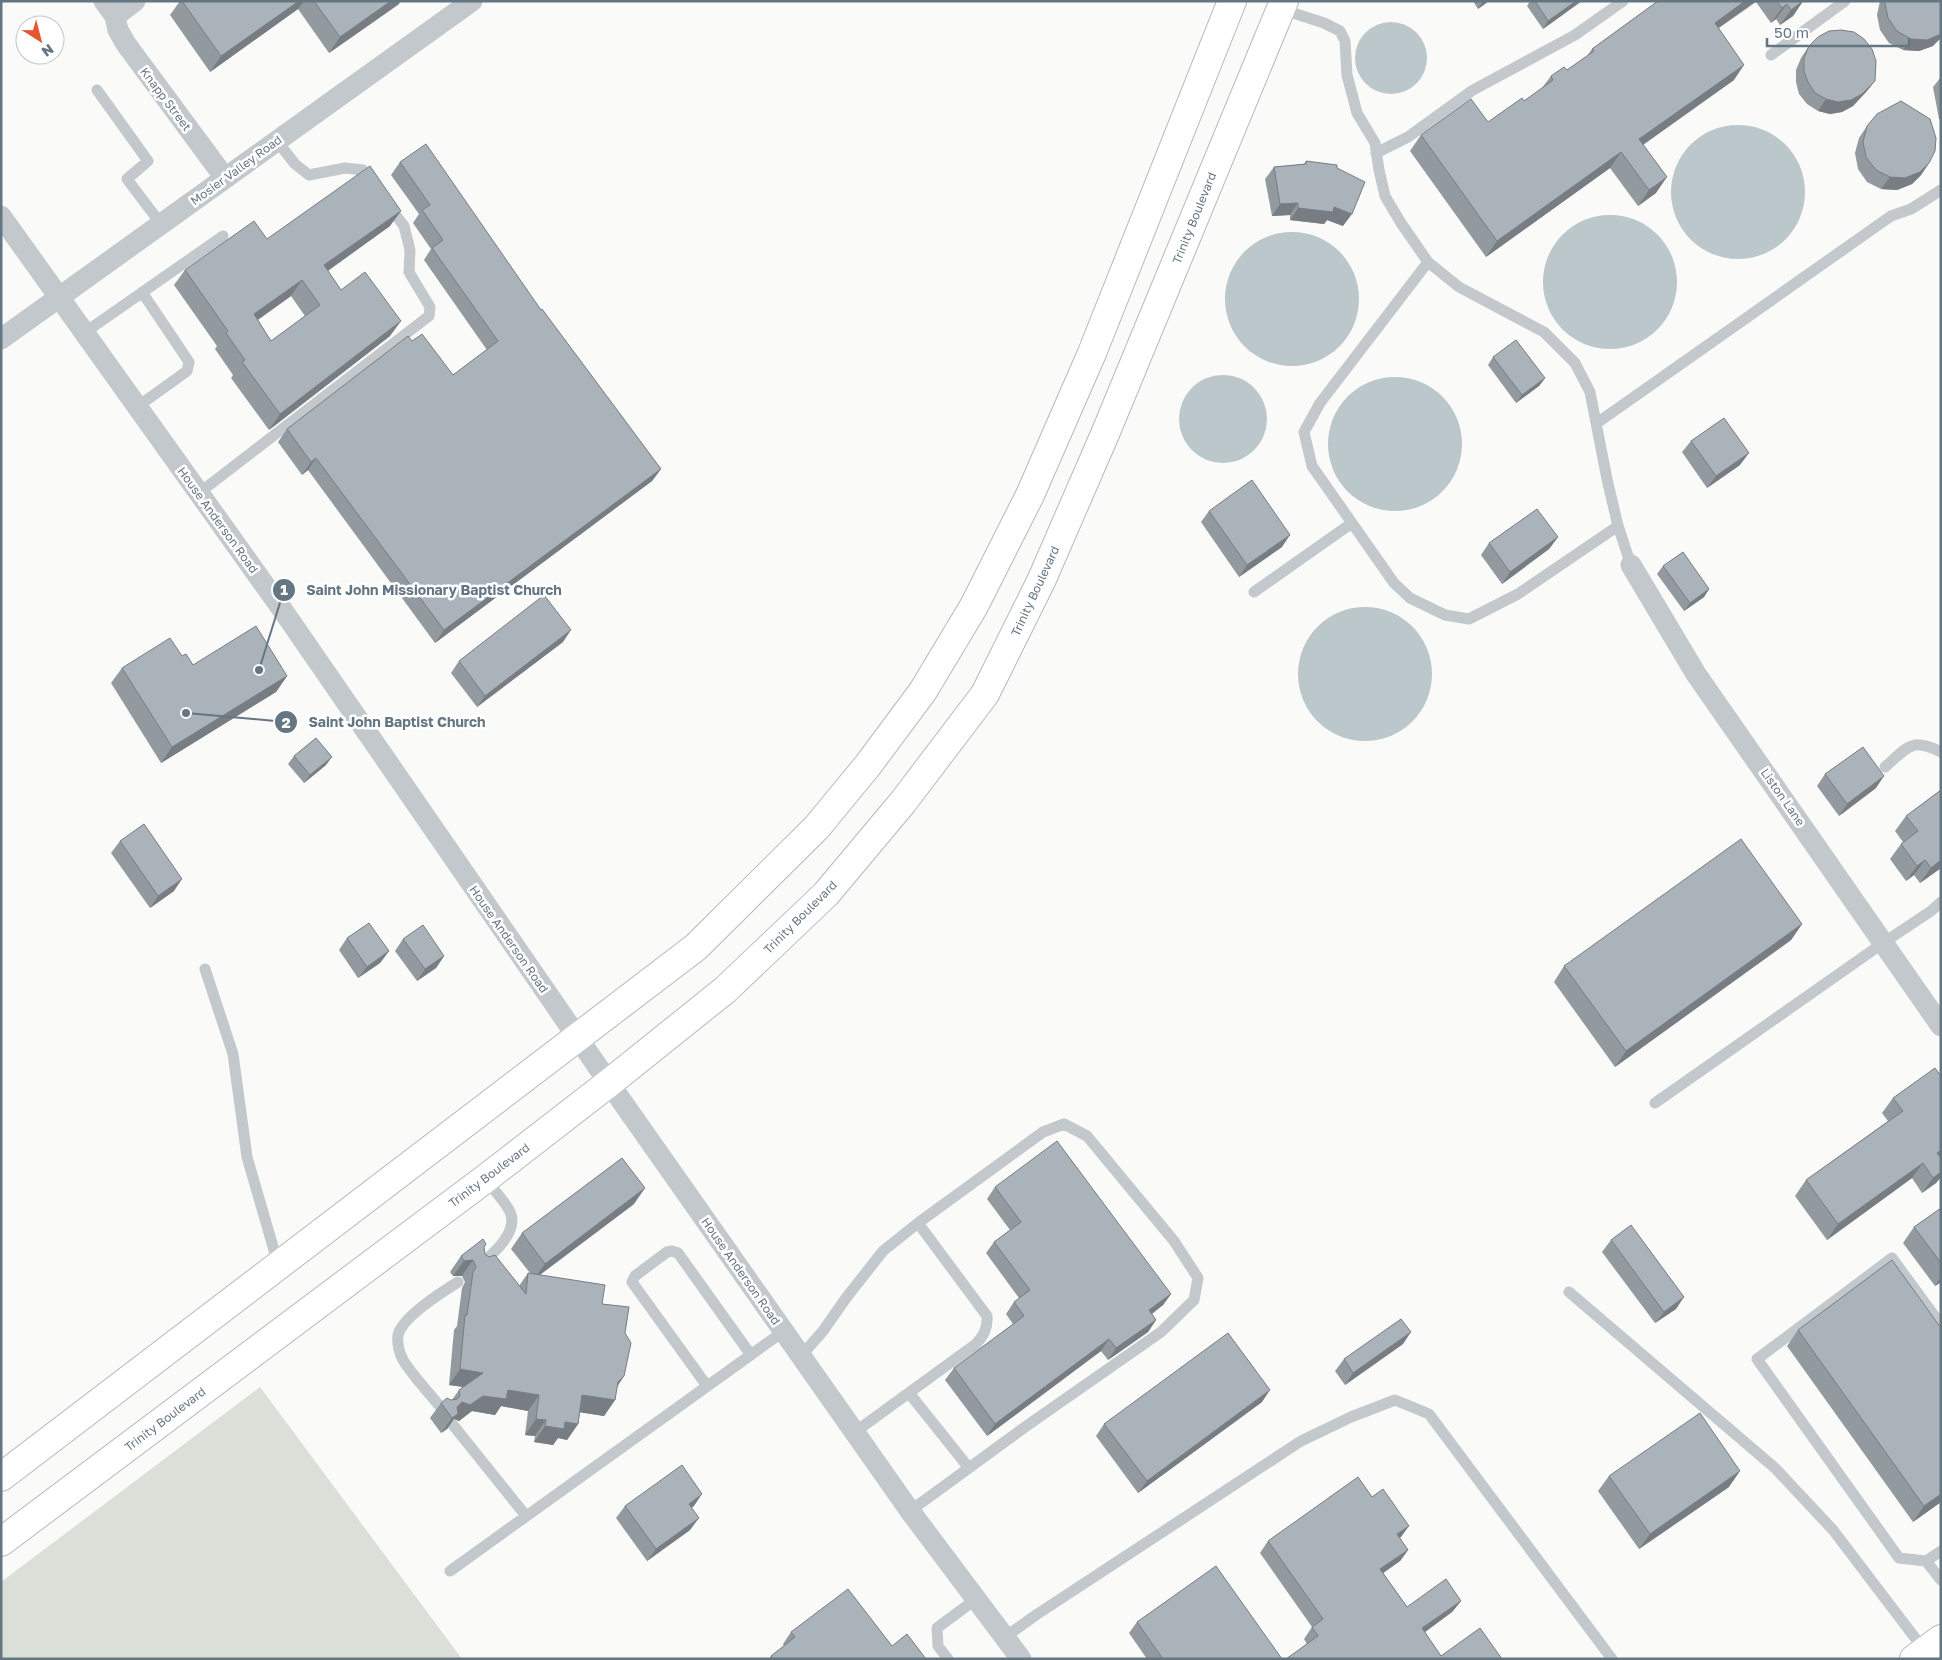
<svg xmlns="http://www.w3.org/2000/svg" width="1942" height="1660" font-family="'Golos Text',sans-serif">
<rect width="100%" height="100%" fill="#fafaf8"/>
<path fill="#dadfd7" d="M260,1387L462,1659H1V1582Z"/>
<path fill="#bbc7cb" d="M1355 58a36 36 0 1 1 72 0a36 36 0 1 1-72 0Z
M1671 192a67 67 0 1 1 134 0a67 67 0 1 1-134 0Z
M1543 282a67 67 0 1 1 134 0a67 67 0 1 1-134 0Z
M1225 299a67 67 0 1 1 134 0a67 67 0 1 1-134 0Z
M1179 419a44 44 0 1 1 88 0a44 44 0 1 1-88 0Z
M1328 444a67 67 0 1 1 134 0a67 67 0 1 1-134 0Z
M1298 674a67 67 0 1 1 134 0a67 67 0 1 1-134 0Z"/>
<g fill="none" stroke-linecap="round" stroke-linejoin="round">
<defs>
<path id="secondary" d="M1,1477L696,947L817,827L868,765L923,691L974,606L1030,495L1092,353L1232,1
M1,1542L485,1179L609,1083L725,990L826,894L903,802L985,694L1042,579L1105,434L1284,1
M1914,1659L1941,1639"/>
</defs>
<use href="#secondary" stroke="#b3babf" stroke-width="30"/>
<path stroke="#c3c8cc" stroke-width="11" d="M1281,9L1324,23L1340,31L1345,41L1347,75L1357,113L1375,143L1379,170L1385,196L1401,223L1428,262L1459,287L1544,332L1575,363L1590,392L1607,479L1618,526L1631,565
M1771,55L1845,1
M97,90L148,161L127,179L161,224
M277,141L295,164L309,175L345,168L363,170L371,182
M1376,153L1408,137L1473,90L1575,35L1623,1
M1428,262L1320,403L1304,432L1312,466L1394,583L1410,598L1445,615L1469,619L1518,594L1618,526
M84,333L223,236
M137,407L187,371L189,362L142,292
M1597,423L1891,216L1911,209L1941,190
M199,493L429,316L430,307L409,272L410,250L404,226L388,205
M1254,592L1352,523
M1885,767C1908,747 1911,737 1941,752
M205,969L233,1054L247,1157L278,1264
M1655,1103L1883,943L1931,911L1941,902
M480,1265C493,1254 521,1230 509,1210C503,1199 493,1189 485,1179
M1569,1292L1775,1468L1833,1530L1925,1651
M1941,1325L1892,1258L1757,1359L1899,1558L1926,1561L1941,1551
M801,1356L823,1331L846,1298L883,1251L918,1223L1043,1132L1064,1124L1087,1136L1174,1241L1198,1278L1194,1300L1161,1332L1025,1427L910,1511
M707,1386L632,1282L635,1276L667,1252L672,1251L678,1253L751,1355
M909,1393L969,1468
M442,1409C432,1396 409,1372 402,1358C399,1351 397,1342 398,1335C402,1317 442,1292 458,1282
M453,1425L526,1516
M855,1432L976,1344C984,1336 988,1327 987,1316L918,1223
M1926,1561L1941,1580
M450,1571L784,1331
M1005,1637L1036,1615L1301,1441L1351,1417L1395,1400L1429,1414L1612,1659
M948,1659L938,1646L937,1628L976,1599"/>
<path stroke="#c3c8cc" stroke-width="21" d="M104,1L115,16L118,30L126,44L225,178
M115,16L135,1
M1,216L284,612L609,1083L910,1511L1021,1659
M1,339L472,1
M1631,565L1696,674L1941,1026"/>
<use href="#secondary" stroke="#fff" stroke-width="28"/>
</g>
<path fill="#929a9f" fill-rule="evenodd" d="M180,1H400L399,4L329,53L298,9L210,72L170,15Z
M1473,1H1489L1478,9Z
M1530,1H1581L1579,3L1543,29L1527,6Z
M1658,1H1803L1793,16L1780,25L1776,19L1771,23L1756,2L1719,28L1734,80L1643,144L1656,193L1638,206L1610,168L1486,257L1410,151L1421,135L1488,122L1524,101L1542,88L1551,76L1567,70L1587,56L1592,49Z
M1880,1H1941L1933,46L1919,51L1903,50L1889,43L1880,30L1877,15Z
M1809,46L1875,81L1866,92L1853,106L1842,112L1830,114L1818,111L1807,104L1799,94L1796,82V70L1801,58Z
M1941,77V120L1939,119L1933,87Z
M1867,126L1929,163L1921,175L1912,184L1897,190L1881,189L1867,182L1858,169L1855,153L1859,138Z
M1306,161L1337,168L1343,226L1327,220L1324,224L1290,220V215L1272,216L1265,179L1274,167L1304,164Z
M400,162L541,310L661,469L652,481L435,643L308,470L302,475L278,442L287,429L412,341L453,375L487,350L424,260L431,249L413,223L419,214L391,175Z
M390,226L328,271L341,290L390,336L269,430L231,378L233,375L215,349L217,346L174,285L185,270L267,239ZM291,296L305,316L271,341L258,320Z
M1493,357L1545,378L1539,386L1516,403L1488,365Z
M1691,441L1740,465L1707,488L1682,452Z
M1209,511L1282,547L1239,577L1201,522Z
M1558,537L1549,549L1502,584L1481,555L1489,543Z
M1663,566L1709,589L1704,597L1684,611L1657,574Z
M563,642L477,707L451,673L459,661Z
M182,656L193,665L287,676L276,692L161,763L111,683L122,668Z
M294,756L326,765L304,783L288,764Z
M1825,774L1876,788L1839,816L1817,786Z
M1941,790V868L1920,883L1914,875L1906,881L1890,859L1901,844L1903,842L1895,831L1906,816Z
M120,841L174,891L150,908L111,853Z
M1802,924L1791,940L1615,1067L1554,982L1564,966Z
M347,938L389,951L380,963L358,978L339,950Z
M403,939L444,956L436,968L417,981L395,951Z
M1893,1098L1941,1158V1177L1936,1183L1922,1193L1912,1178L1827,1240L1795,1196L1806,1180L1888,1121L1882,1113Z
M995,1187L1171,1294L1163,1305L1152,1314L1156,1320L1148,1332L1108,1360L1101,1351L987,1436L945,1380L954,1368L1013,1324L1006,1314L1014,1302L1019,1298L986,1253L994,1242L1010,1230L987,1199Z
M634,1204L540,1275L602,1304L625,1333L624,1376L617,1387L615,1400L604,1416L580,1412L578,1424L567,1440L558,1438L553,1445L534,1442L535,1436L525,1435L528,1411L501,1406L495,1415L472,1411L459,1421L454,1419L447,1429L441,1433L430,1418L441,1403L452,1400L459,1390L463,1387L449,1385L454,1330L457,1326L462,1288L465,1282L462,1276H453L450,1272L461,1256L484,1247L485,1254L519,1286L528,1273H530L511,1249L522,1233Z
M1941,1208V1282L1935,1286L1903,1243L1914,1227Z
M1611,1240L1676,1309L1655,1323L1602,1252Z
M1798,1330L1941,1502L1913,1522L1787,1346Z
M1403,1344L1345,1385L1335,1371L1344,1359Z
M1262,1402L1138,1493L1096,1436L1104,1424Z
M1609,1476L1729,1487L1639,1549L1598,1491Z
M625,1506H694L691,1508L690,1530L647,1561L616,1518Z
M1400,1538L1408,1550L1400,1561L1383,1573L1407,1607L1461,1601L1452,1612L1425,1632L1441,1656L1502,1659H1286L1307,1644L1304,1639L1312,1627L1260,1553L1268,1541Z
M1137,1622L1282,1659H1147L1129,1633Z
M791,1632L892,1646L926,1659H769L771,1656L784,1646L783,1644Z"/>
<path fill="#777d82" d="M299,1H304L298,9L210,72L221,56Z
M391,1H400L399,4L329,53L340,37Z
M1483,1H1489L1478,9Z
M1576,1H1581L1579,3L1543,29L1548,21Z
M1745,1H1756L1704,38L1715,23Z
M1803,1L1793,16L1780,25L1791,10Z
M1787,4L1776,19L1771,23L1782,8Z
M1941,34V38L1933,46L1919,51L1903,50L1911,39Z
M1744,65L1734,80L1629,155L1639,139Z
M1875,81L1866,92L1853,106L1842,112L1830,114L1818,111L1826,99Z
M1621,152L1610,168L1486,257L1497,241Z
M1929,163L1921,175L1912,184L1897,190L1881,189L1890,177Z
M1667,177L1656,193L1638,206L1649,190Z
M1298,203L1290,215L1272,216L1280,204Z
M1334,207L1352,214L1343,226L1327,220L1324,224L1290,220L1298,208Z
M401,211L390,226L313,281L324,265Z
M302,280L291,296L243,330L254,314Z
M401,321L390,336L269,430L280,414Z
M1545,378L1539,386L1516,403L1522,395Z
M1749,453L1740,465L1707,488L1716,476Z
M316,458L308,470L302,475L311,462Z
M661,469L652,481L435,643L444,630Z
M1290,535L1282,547L1239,577L1247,565Z
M1558,537L1549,549L1502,584L1510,572Z
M1709,589L1704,597L1684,611L1690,603Z
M571,630L563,642L477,707L485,696Z
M287,676L276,692L161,763L172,747Z
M332,757L326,765L304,783L310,775Z
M1884,776L1876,788L1839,816L1847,804Z
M1925,860L1914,875L1906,881L1917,866Z
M1941,860V868L1920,883L1931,868Z
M182,879L174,891L150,908L158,896Z
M1802,924L1791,940L1615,1067L1626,1051Z
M389,951L380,963L358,978L367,967Z
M444,956L436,968L417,981L425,969Z
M1941,1150V1158L1926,1168L1937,1153Z
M1923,1163L1912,1178L1827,1240L1838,1224Z
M1941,1172V1177L1936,1183L1922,1193L1933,1178Z
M645,1188L634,1204L534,1279L545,1264Z
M473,1260L462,1276H453L464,1261Z
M1941,1277V1282L1935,1286Z
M1171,1294L1163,1305L1141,1322L1149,1310Z
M1684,1297L1676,1309L1655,1323L1664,1312Z
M1156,1320L1148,1332L1108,1360L1116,1348Z
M1411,1332L1403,1344L1345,1385L1353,1373Z
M1109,1339L1101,1351L987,1436L995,1424Z
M460,1369L483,1373L472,1388L449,1385Z
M624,1376L613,1392L618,1382Z
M508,1390L539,1395L528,1411L501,1406L495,1415L472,1411L459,1421L454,1419L447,1429L441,1433L452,1418H451L457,1407L462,1402L483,1396Z
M1270,1390L1262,1402L1138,1493L1147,1481Z
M582,1395L615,1400L604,1416L571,1411Z
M536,1419L546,1420L535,1436L525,1435Z
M565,1422L578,1424L567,1440L558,1438L553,1445L534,1442L545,1426Z
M1740,1471L1729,1487L1639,1549L1650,1534Z
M702,1494L694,1506L680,1516L689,1504Z
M1941,1494V1502L1913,1522L1924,1506Z
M699,1518L690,1530L647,1561L656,1549Z
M1409,1526L1401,1537L1389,1546L1397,1534Z
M1408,1550L1400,1561L1372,1581L1380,1569Z
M1461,1601L1452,1612L1414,1640L1422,1628Z"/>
<path fill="#aab3b9" stroke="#777d82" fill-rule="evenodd" d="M182,1H299L221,56Z
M314,1H391L340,37Z
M1535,1H1576L1548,21Z
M1658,1H1745L1715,23L1744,65L1639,139L1667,177L1649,190L1621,152L1497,241L1421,135L1471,99L1488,122L1522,98L1524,101L1553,80L1551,76L1564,67L1567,70L1594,51L1592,49Z
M1777,1H1803L1791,10L1787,4L1782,8Z
M1885,1H1941V34L1927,40L1911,39L1897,31L1888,18L1885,3Z
M1841,30L1854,32L1864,39L1872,49L1876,61L1875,81L1862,94L1851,100L1838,102L1826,99L1815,93L1808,82L1804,71V58L1809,46L1818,37L1829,31Z
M1901,101L1930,119L1936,138L1935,151L1929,163L1920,172L1905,178L1890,177L1876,170L1866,157L1863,142L1867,126L1877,114Z
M426,144L541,310L542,309L661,469L444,630L316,458L311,462L287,429L408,336L412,341L422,334L453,375L498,341L432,248L443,240L422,210L430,205L400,162Z
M1306,161L1337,165V168L1365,182L1352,214L1334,207L1333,212L1298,208V203L1280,204L1274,167L1306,164Z
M370,166L401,211L324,265L341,290L365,272L401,321L280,414L242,362L245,360L226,333L228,331L185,270L254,221L267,239ZM302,280L320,305L271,341L254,314Z
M1516,340L1545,378L1522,395L1493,357Z
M1724,418L1749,453L1716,476L1691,441Z
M1252,480L1290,535L1247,565L1209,511Z
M1537,509L1558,537L1510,572L1489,543Z
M1683,552L1709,589L1690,603L1663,566Z
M544,595L571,630L485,696L459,661Z
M256,626L287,676L172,747L122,668L170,638L182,656L186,654L193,665Z
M316,738L332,757L310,775L294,756Z
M1863,747L1884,776L1847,804L1825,774Z
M1941,790V860L1931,868L1925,860L1917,866L1901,844L1918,831L1906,816Z
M144,824L182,879L158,896L120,841Z
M1741,839L1802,924L1626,1051L1564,966Z
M369,923L389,951L367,967L347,938Z
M423,925L444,956L425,969L403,939Z
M1935,1068L1941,1076V1150L1937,1153L1941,1158V1172L1933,1178L1923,1163L1838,1224L1806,1180L1903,1111L1893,1098Z
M1057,1141L1171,1294L1149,1310L1156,1320L1116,1348L1109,1339L995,1424L954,1368L1024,1316L1014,1302L1030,1290L994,1242L1021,1222L995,1187Z
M622,1158L645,1188L545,1264L522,1233Z
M1941,1208V1263L1914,1227Z
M1631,1225L1684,1297L1664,1312L1611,1240Z
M483,1239L486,1244L484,1247L485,1254L489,1257L495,1255L526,1294L528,1273L605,1285L602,1304L629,1307L625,1333L631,1343L624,1376L618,1382L615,1400L582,1395L578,1424L565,1422L564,1429L545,1426L546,1420L536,1419L539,1395L508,1390L506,1399L483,1396L470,1405L462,1402L457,1407L458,1414L452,1418L441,1403L447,1398L451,1400L457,1399L460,1396L459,1390L483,1373L460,1369L465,1315H467L473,1272L476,1267L473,1260L464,1261L461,1256Z
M1892,1260L1941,1328V1494L1924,1506L1798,1330Z
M1401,1319L1411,1332L1353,1373L1344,1359Z
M1228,1333L1270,1390L1147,1481L1104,1424Z
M1700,1413L1740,1471L1650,1534L1609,1476Z
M682,1465L702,1494L689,1504L699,1518L656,1549L625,1506Z
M1358,1477L1372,1497L1383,1489L1409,1526L1397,1534L1408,1550L1380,1569L1407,1607L1446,1579L1461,1601L1422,1628L1441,1656L1480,1628L1502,1659H1286L1318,1636L1312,1627L1323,1619L1268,1541Z
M1216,1566L1282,1659H1163L1137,1622Z
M848,1589L892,1646L907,1634L926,1659H773L771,1656L795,1637L791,1632Z"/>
<g text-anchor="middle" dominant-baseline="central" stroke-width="5" stroke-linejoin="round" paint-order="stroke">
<g font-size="12" fill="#657683" stroke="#fff">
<text transform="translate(166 99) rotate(53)">Knapp Street</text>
<text transform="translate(236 170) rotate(-36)">Mosier Valley Road</text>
<text transform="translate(1194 218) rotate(-68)">Trinity Boulevard</text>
<text transform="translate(218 520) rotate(54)">House Anderson Road</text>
<text transform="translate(1035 591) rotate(-65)">Trinity Boulevard</text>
<text transform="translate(1783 797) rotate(55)">Liston Lane</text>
<text transform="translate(800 917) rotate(-45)">Trinity Boulevard</text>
<text transform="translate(509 939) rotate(55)">House Anderson Road</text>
<text transform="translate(489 1175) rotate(-37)">Trinity Boulevard</text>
<text transform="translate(741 1271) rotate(55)">House Anderson Road</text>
<text transform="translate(165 1419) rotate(-37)">Trinity Boulevard</text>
</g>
</g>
<path fill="none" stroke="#657683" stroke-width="2" d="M259 670L284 590M186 713L286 722"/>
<g fill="#657683" stroke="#fff" stroke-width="2">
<circle cx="259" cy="670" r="5"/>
<circle cx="186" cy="713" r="5"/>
<circle cx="284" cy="590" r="12"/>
<circle cx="286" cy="722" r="12"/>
</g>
<g font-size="15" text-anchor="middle" font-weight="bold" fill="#fff">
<text x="284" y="595">1</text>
<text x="286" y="728">2</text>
</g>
<g font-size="14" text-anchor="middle" font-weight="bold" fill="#657683" stroke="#fff" stroke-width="5" stroke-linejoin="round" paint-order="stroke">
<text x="434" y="595">Saint John Missionary Baptist Church</text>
<text x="397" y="727">Saint John Baptist Church</text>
</g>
<rect width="1942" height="1660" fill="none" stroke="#657683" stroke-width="5"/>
<g transform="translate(40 40) rotate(144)"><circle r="24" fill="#ffffff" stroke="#c1c8cd"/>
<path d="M0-4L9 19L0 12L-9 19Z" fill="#e4572e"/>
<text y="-8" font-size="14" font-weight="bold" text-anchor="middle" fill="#657683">N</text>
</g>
<path d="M1767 38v8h142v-8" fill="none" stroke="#657683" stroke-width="2.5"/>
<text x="1774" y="38" font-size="15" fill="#657683" stroke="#ffffff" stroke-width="4" paint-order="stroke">50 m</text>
</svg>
